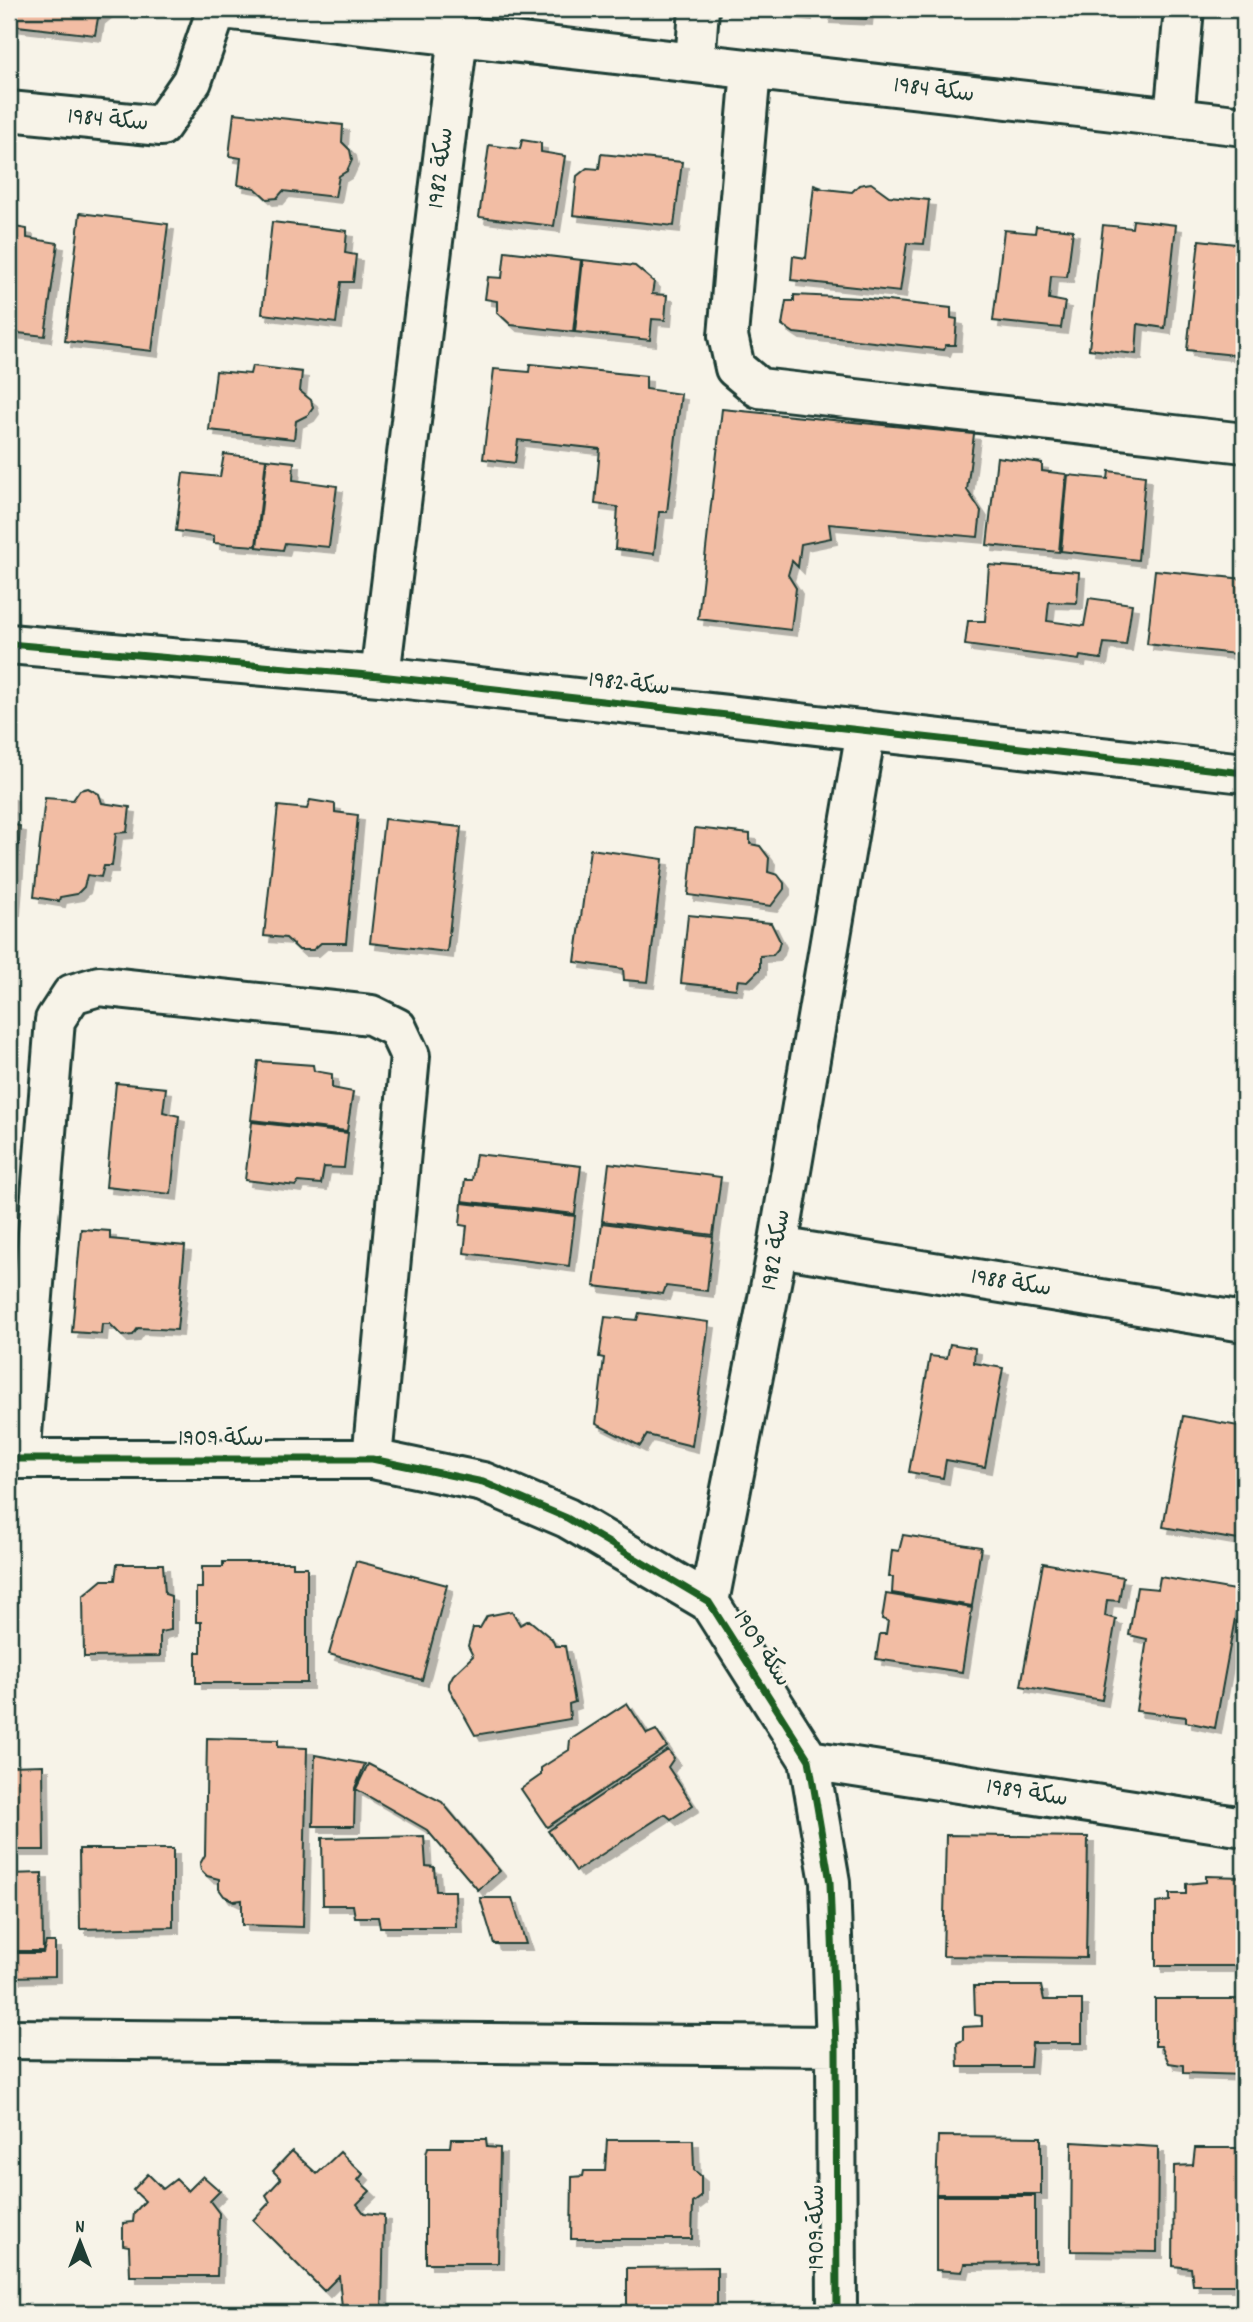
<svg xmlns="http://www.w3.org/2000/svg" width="1253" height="2322" font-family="Dekko,'Playpen Sans Arabic',sans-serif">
<defs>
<filter id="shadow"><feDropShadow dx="6" dy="6" stdDeviation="0" flood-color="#0004"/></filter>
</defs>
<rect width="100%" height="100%" fill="#f7f3e8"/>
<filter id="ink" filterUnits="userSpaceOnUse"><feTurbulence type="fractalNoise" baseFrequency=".0143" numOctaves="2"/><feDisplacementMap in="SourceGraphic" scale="14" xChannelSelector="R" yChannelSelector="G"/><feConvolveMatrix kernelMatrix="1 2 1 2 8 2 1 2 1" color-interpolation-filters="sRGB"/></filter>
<g filter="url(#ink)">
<path fill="#f2bda4" stroke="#1f3d34" stroke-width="2" filter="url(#shadow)" d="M9,9H109L98,18L95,35L9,25Z
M771,9H806V14L771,11Z
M825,9H867L866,19L824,17Z
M234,113L343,125L342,142L350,150L352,160L347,171L339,176L335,197L283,191L277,198L267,199L255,188L238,185L241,158L229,156Z
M522,140L541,143V152L565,156L554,226L479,217L489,145L520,149Z
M601,154L682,162L674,226L573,215L577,176L587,168L599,169Z
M871,183L889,196L929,200L924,244L907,243L900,292L791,280L793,256L806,258L814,185L820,187L816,188L852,192L859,185Z
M80,213L168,224L152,351L65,341Z
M1133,220L1176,225L1165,328L1138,324L1136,354L1089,349L1103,225L1132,228Z
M272,222L347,231L345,253L356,255L353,282H341L336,323L262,314Z
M9,226L27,229V238L58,243L45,336L9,332Z
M1036,226L1073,230L1067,277L1051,276L1049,299L1065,302L1061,328L993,321L1004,230L1035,233Z
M1199,240L1244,245V356L1187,350Z
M505,251L581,260L573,332L511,325L497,312V301L485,299L488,277L502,278Z
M583,260L635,266L654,282L652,294L667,295L665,320L652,319L650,340L575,332Z
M794,295L860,298L951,308V318L957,319L955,345H946L944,350L794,333L782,325L786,301H794Z
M530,364L646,376V389L681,394L667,512H659L654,554L615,549L618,507L595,504L600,449L518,440L515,463L483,459L494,369L529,372Z
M252,366L302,372L300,391L311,400L313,408L308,415L296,421L294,439L209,430L216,371L250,374Z
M722,409L974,434L967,490L981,511L978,537L829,524L831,538L801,544L798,567L792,561L788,575L796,588L791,630L698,619Z
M224,454L266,459L256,546L214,543V536L176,531L183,473L220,477Z
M997,457L1042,463V471L1066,474L1059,552L987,545Z
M267,459L294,462L293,480L337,486L329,547L285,543L283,550L257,547Z
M1109,471L1145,476L1138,560L1061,551L1068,475L1108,479Z
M989,565L1079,572L1077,603L1049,602L1047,621L1084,626L1089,598L1132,604L1126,645L1104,643L1101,659L1080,656L1079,660L965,645L968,621H985Z
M1155,570L1244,579V655L1147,644Z
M88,788L99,794L102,803L130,807L127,832L116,833L112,866H104L101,877L87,875L84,887L77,894L60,897L59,901L34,897L45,798L73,800L80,790Z
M9,794L11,795L9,824L20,826L14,909H9Z
M310,800L335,804V812L358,815L346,943H321L313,950H299L286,938L264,936L278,806L307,809Z
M384,819L461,827L447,952L370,943Z
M695,828L750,834V844L760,846L769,858L768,872L778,875L784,883V889L771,906L688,895Z
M590,849L663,859L648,982L624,980L623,969L575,962Z
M688,915L771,923L780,941L778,949L773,955L760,956V969L748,981L738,980L736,989L681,983Z
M258,1061L313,1065L314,1071L332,1074V1088L353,1092L347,1131L251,1120Z
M116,1083L166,1088L163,1112L179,1116L171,1194L106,1187Z
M252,1122L348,1133L344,1168L324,1167L321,1184L298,1182L296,1186L245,1180Z
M476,1154L581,1166L575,1214L462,1201L465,1180H472Z
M609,1163L721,1177L713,1235L602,1221Z
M462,1203L575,1216L569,1266L464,1253L467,1226L460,1225Z
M602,1223L713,1237L707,1291L666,1286L663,1294L594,1286Z
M81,1229L110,1231V1239L185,1246L177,1330L138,1328L133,1335L122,1336L110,1324H102L101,1334L72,1332Z
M639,1313L709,1322L692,1446L647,1435L640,1446L596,1424L604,1358L599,1357L605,1317L637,1320Z
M950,1344L975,1348L974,1363L1003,1368L985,1467L946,1460L943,1478L909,1472L930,1356L947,1358Z
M1183,1416L1244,1427V1541L1163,1527Z
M903,1535L981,1547L972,1606L892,1593L893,1577H889L892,1550L899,1551Z
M356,1561L447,1585L422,1680L329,1654Z
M223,1562H293V1567H307V1683H196V1652H201V1622H196V1588H202V1567H223Z
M1043,1563L1123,1577L1119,1601L1107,1600L1105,1616L1116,1619L1102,1700L1021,1686Z
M117,1564H163L165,1594L171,1596V1630L160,1632V1656L84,1657L83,1596L102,1580H115Z
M1160,1577L1240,1591L1215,1728L1186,1722V1717L1136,1711L1147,1639L1129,1635L1137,1587L1158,1589Z
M886,1594L972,1608L962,1672L876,1659L880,1634H886L888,1621L882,1619Z
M512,1611L520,1625L529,1620L552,1639L555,1646H565L575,1702L569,1704L570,1719L475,1735L449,1688V1683L453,1675L473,1656L468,1646L473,1628H480L487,1616Z
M627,1703L647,1734L656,1730L667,1747L547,1827L521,1789L541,1775V1768L569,1750L570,1740Z
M207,1738L278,1740V1747L307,1748L303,1927L242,1925V1900L234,1901L224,1896L219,1889V1879L207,1876L201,1870L200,1864L205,1855Z
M668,1750L674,1758L668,1767L693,1805L671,1819L665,1814L576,1871L548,1831Z
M315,1755L365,1764L355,1788L354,1826H313Z
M368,1764L442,1802L500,1871L478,1890L427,1830L356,1789Z
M43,1765L44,1850H14V1847H9V1766Z
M946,1835L1088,1837L1086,1958L943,1956Z
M424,1836L426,1866L434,1867L436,1891H455L456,1927H380L378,1917H355L353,1905H323L322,1838Z
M79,1849H173V1927L80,1929Z
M42,1873L43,1951H9V1874Z
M1206,1876L1244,1877L1240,1966H1156V1903L1170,1901V1894H1186V1884L1206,1882Z
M480,1898H512L526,1944H494Z
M46,1942H55V1976L9,1977V1953H43Z
M974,1986H1041L1044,2000H1082V2043H1032L1030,2067H958L957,2043L963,2040V2027L982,2026V2016L975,2015Z
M1155,1999H1244V2075L1183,2073V2065L1169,2063L1161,2046H1155Z
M938,2136L1041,2137V2194H936Z
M451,2139H486L487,2147L500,2148L498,2263H426V2154L428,2147H450Z
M607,2140H693L694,2170L701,2176V2197L693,2203L692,2239H571L572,2177L583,2176L584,2171H605Z
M1072,2142L1158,2147L1157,2252L1071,2251Z
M1195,2148H1244V2285H1193L1191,2268L1173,2266L1174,2166L1193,2165Z
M292,2151L317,2174L340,2152L363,2174L358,2180L370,2191L357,2204L364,2213L384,2215L382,2308H342L339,2276L324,2291L253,2220L270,2202L266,2195L281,2179L273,2171Z
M148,2174L163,2189L176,2179L188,2191L203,2176L220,2191L210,2201L219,2213L217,2276H130L129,2246L123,2245V2223L133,2222L134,2213L145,2201L133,2190Z
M936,2196H1035V2263L964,2264L962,2272L936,2270Z
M717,2267V2313H627V2268Z"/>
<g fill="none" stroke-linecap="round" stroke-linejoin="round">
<defs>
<path id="street" d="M223,9L1244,126
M695,63L699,9
M751,70L728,336L735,368L759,388L1244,443
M9,111L161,126L192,81L217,9
M1174,118L1184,9
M9,644L380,676L1244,773
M380,676L458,36
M778,1247L1244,1322
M9,1459H372L483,1482L567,1518L709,1602L809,1760L830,1882L836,2046L837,2313
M20,1459L55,1020L72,994L99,986L371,1015L397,1028L410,1056L372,1459
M709,1602L778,1247L866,730
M809,1760L1244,1827
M9,2039L836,2046"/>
</defs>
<use href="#street" stroke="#1f3d34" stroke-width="44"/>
<use href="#street" stroke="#f7f3e8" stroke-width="38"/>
<defs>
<path id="cycleway" d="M9,644L380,676L1244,773
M9,1459H372L483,1482L567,1518L709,1602L809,1760L830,1882L836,2046L837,2313"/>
</defs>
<use href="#cycleway" stroke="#f7f3e8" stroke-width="11"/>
<use href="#cycleway" stroke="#1b5e20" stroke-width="7"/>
</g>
</g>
<g text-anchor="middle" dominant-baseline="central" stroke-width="6" stroke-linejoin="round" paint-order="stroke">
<g font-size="24" fill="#1f3d34" stroke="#f7f3e8">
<text transform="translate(934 91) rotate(7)">سكة 1984</text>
<text transform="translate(108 121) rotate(5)">سكة 1984</text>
<text transform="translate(442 168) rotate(-83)">سكة 1982</text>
<text transform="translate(629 685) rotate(6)">سكة 1982</text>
<text transform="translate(777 1250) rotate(-80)">سكة 1982</text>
<text transform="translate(1011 1284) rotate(9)">سكة 1988</text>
<text x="221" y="1440">سكة 1909</text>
<text transform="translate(761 1649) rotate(57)">سكة 1909</text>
<text transform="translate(1027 1794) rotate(9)">سكة 1989</text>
<text transform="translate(818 2227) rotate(-90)">سكة 1909</text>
</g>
</g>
<rect width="1253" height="2322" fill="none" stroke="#f7f3e8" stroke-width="35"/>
<rect x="18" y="18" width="1218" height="2287" fill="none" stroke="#1f3d34" stroke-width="2.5" filter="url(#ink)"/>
<g transform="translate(80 2242)" stroke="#f7f3e8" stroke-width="5" paint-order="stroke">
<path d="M0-5L12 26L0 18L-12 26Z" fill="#1f3d34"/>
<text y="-10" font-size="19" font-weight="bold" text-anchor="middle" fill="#1f3d34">N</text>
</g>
</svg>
